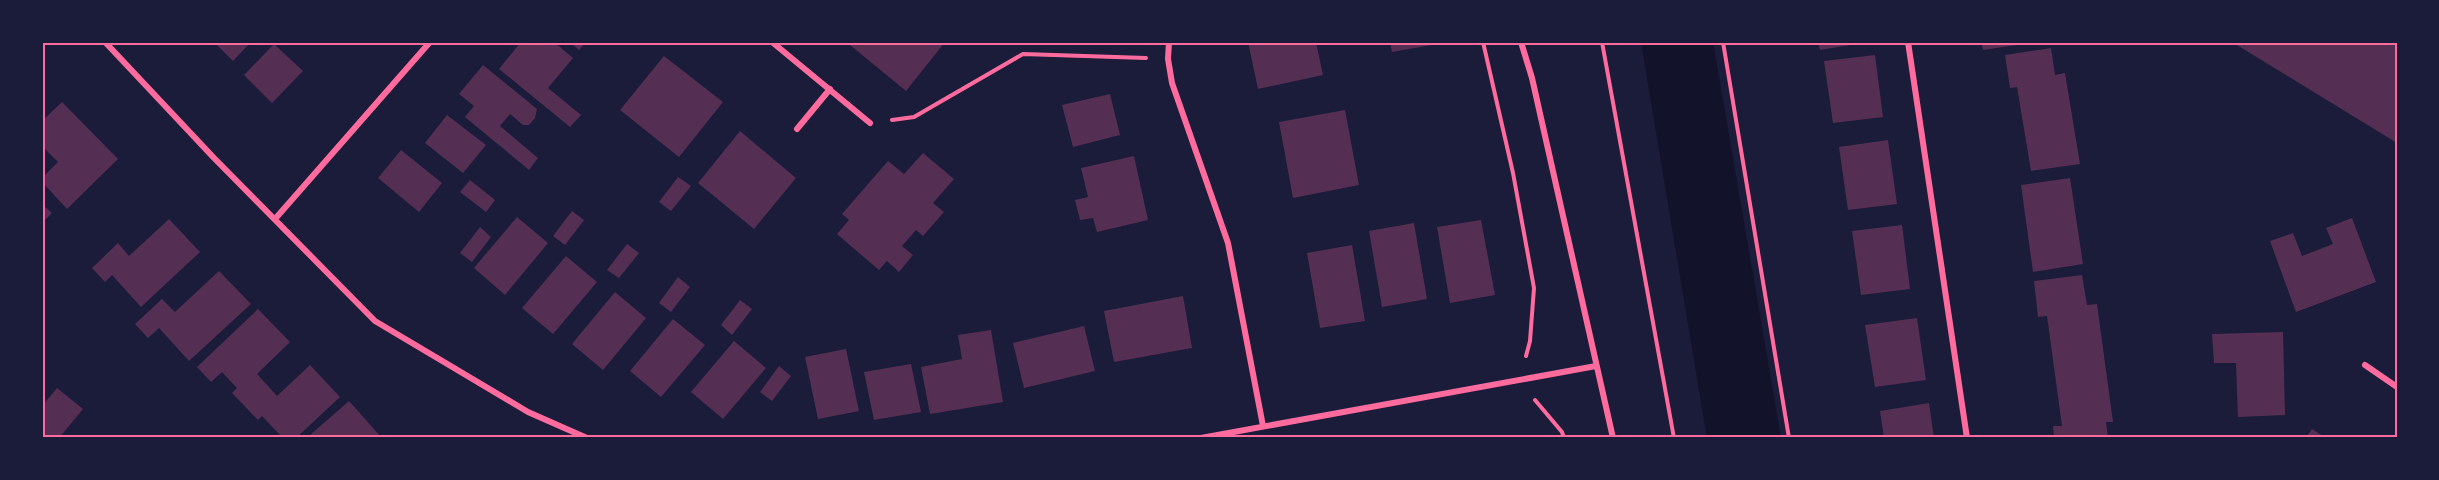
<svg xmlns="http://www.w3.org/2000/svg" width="2439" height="480" font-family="'DM Sans',sans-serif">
<rect width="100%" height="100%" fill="#1b1b3a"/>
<path fill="#12122b" d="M1641,42H1713L1781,438H1707Z"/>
<path fill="#542f53" d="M214,42H251L233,61Z
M521,42H554L573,58L548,88L581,115L570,127L499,69Z
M570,42H586L579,50Z
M853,42H945L906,91L850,45Z
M1248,42H1316L1323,75L1258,89Z
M1390,42H1436L1437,44L1392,52Z
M1818,42H1862V43L1820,50Z
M1981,42H2030V43L1983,50Z
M2232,42H2393L2397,45V143Z
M274,44L303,71L272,103L244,75Z
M2051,48L2055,75L2065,73L2080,164L2031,171L2017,87L2010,88L2005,55Z
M1875,55L1883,117L1833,123L1824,61Z
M664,56L723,102L679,157L620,110Z
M483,65L537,109L535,118L529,125H523L510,114L500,126L538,158L529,170L465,117L474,106L459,94Z
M1110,94L1120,135L1073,147L1062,105Z
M62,102L118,159L67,209L42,182V178L58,162L42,146V121Z
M1345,110L1359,185L1293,198L1279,122Z
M447,115L486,145L463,173L425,143Z
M740,131L796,178L754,229L698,183Z
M1888,140L1897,204L1848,210L1839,147Z
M401,150L442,183L419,212L378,178Z
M923,153L954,179L933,203L944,212L923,236L916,230L902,246L913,255L899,272L887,261L879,270L837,234L849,220L842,214L888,161L904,174Z
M1134,156L1148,220L1097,232L1093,218L1080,220L1075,200L1088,197L1081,168Z
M678,177L691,186L671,211L659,202Z
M2070,178L2083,264L2033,272L2021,185Z
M470,180L495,200L486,212L460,192Z
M42,204L52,213L42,223Z
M572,211L584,220L565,245L553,236Z
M517,217L548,243L505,295L474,268Z
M2352,218L2376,282L2296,312L2270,241L2293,233L2302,256L2333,244L2326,228Z
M169,219L200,252L141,307L112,275L105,282L92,268L118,243L129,256Z
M1481,220L1495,295L1450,303L1437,227Z
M1414,223L1427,299L1382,307L1369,231Z
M1902,225L1910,289L1861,295L1852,231Z
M480,227L491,237L472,262L460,253Z
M627,244L639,253L619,278L607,270Z
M1352,245L1365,321L1320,328L1307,253Z
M566,256L597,282L553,334L522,308Z
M219,271L251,304L189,361L159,328L148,338L135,324L162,299L175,312Z
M2082,275L2087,305L2097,304L2113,422H2106L2108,438H2054L2053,426H2062L2047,316L2038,317L2034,281Z
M678,277L690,287L671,312L659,303Z
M615,292L646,318L603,370L572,344Z
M1183,296L1192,348L1114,362L1104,311Z
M740,300L752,309L732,335L721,325Z
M258,309L290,342L257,374L277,396L310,365L340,397L296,438H283L262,416L258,420L232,393L237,388L222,372L211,382L197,367Z
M1917,318L1926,380L1875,387L1865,325Z
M673,319L705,345L661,397L630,371Z
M1084,326L1095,371L1024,388L1013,343Z
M991,330L1003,402L930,414L921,367L962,359L958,335Z
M2283,332L2285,415L2238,417L2236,363H2214L2212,334Z
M734,341L766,368L723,419L691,392Z
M846,349L859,411L818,419L805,357Z
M911,364L921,412L874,420L864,372Z
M779,366L791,376L772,401L760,392Z
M57,388L83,409L59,438H42V406Z
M349,401L382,438H313L310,435Z
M1929,403L1934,438H1884L1880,411Z
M2312,429L2326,438H2306Z"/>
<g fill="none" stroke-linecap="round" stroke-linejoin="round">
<path stroke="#ff6b9d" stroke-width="4" d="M1483,42L1513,173L1534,288L1530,341L1526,356
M1602,42L1674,438
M1723,42L1789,438
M892,120L914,117L1023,54L1146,58
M1535,400L1562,432L1564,438"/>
<path stroke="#ff6b9d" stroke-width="6" d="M105,42L214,158L375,321L528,412L587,438
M772,42L870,123
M1169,42L1168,59L1172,83L1228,243L1263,426
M1521,42L1532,78L1613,438
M1908,42L1967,438
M797,129L830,89
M275,219L430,42
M2365,365L2397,387
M1201,438L1596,366"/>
</g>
<rect width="2439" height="480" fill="none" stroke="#1b1b3a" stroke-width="87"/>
<rect x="44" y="44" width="2352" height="392" fill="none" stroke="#ff6b9d" stroke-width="2"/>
</svg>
